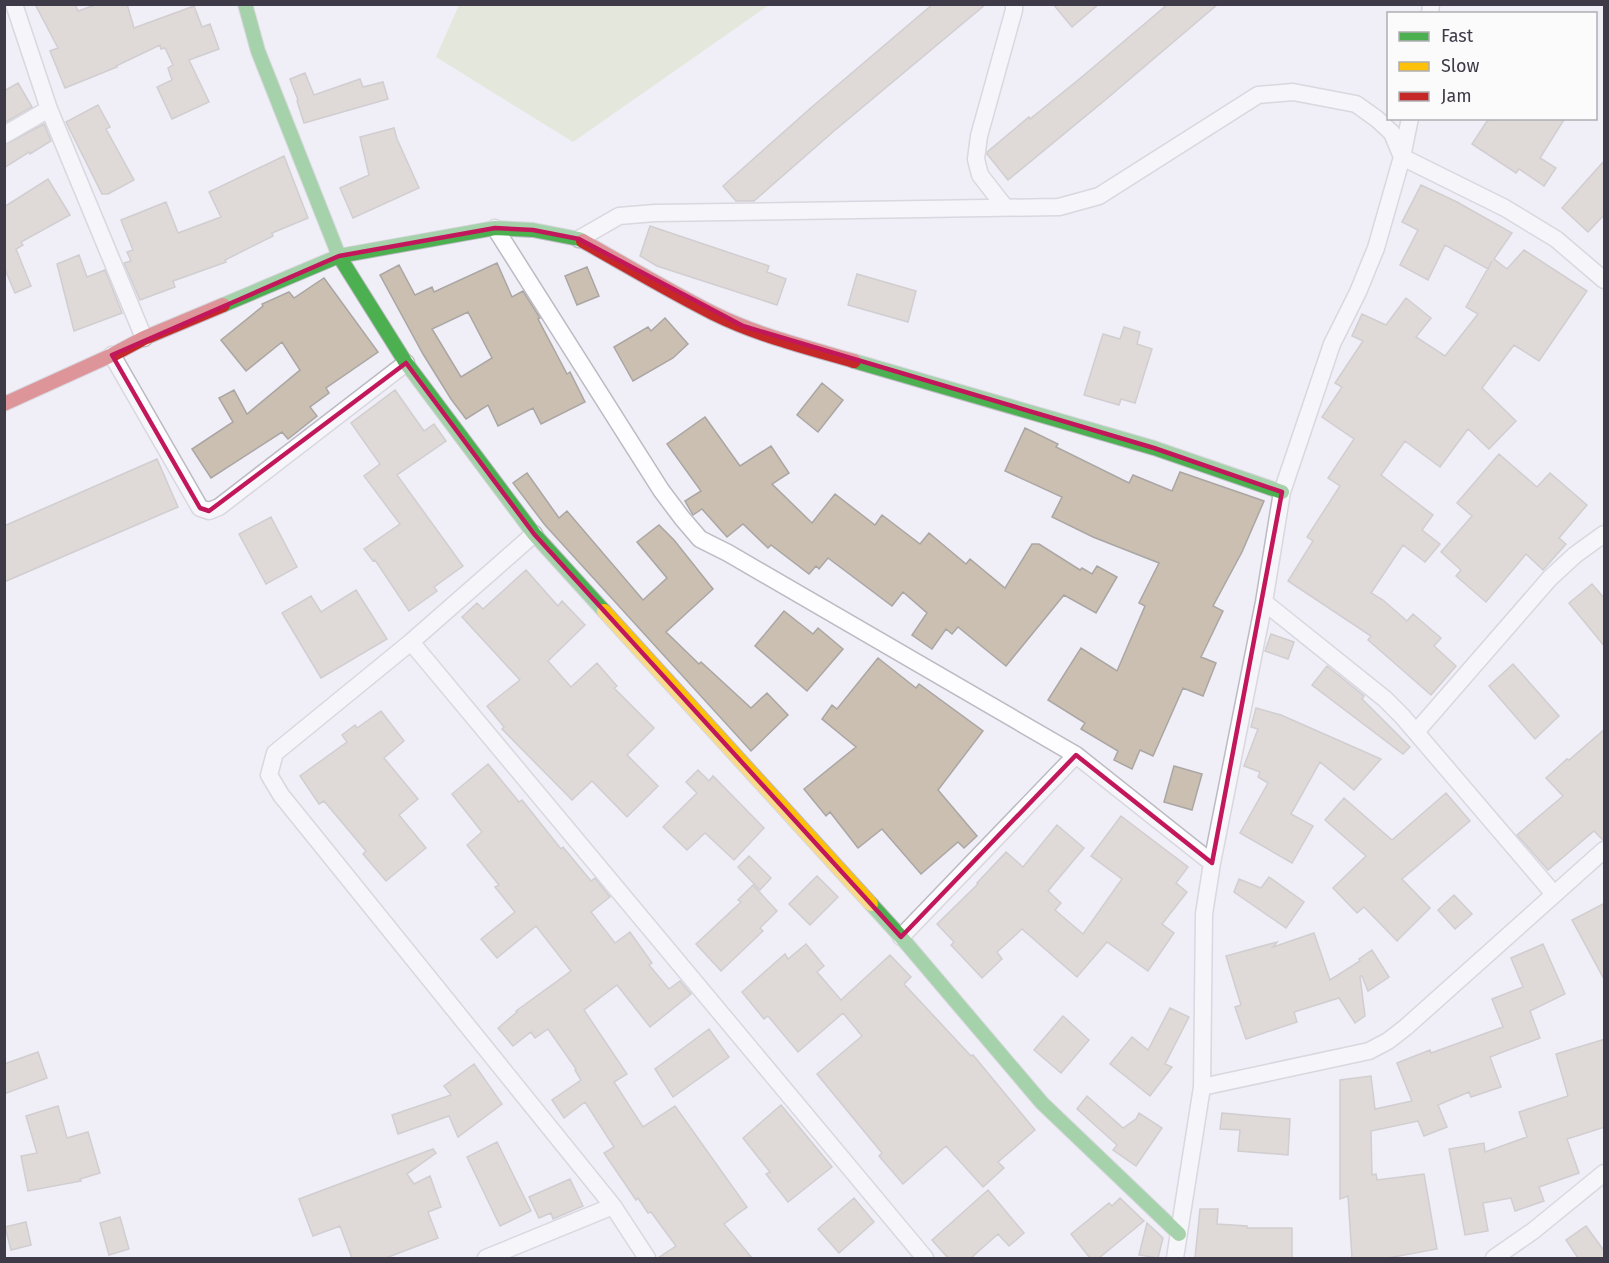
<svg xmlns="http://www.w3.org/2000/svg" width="1609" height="1263" font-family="'Fira Sans',sans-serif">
<rect width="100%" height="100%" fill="#f0eef6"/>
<path fill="#d4dfbc" d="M459,5V4L769,5L573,142L436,57Z"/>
<path fill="#cbbfb1" stroke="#aaa6a4" stroke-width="1.5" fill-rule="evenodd" d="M35,4H75L78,11L98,4H127L134,28L194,6L202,27L210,24L219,49L189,60L209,102L172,119L157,87L172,80L168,68L173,65L165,48L161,49L160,45L116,66L117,67L65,88L50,51L58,48Z
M933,4H986L834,131L754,201H736L723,186L813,106Z
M1053,4H1099L1072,27Z
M1168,4H1218L1104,101L1008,180L987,154V152L1029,117L1030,119L1083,76Z
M305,73L314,95L360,79L363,87L383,82L388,99L304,123L297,101L298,100L290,79Z
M18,83L32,107L4,123V91Z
M98,105L110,127L106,129L134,180L108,194H102L66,122Z
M1489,118H1565L1540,158L1556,168L1544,186L1519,169L1516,173L1472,144Z
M44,124L51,141L30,154L29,152L4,168V145Z
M394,128L397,139L419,188L353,218L340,188L369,175L360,137Z
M284,156L308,218L272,233L273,236L225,260L226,262L173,281L175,287L140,300L124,263L131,261L127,252L133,250L121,220L166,202L178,233L221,217L209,192Z
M1605,160V214L1588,232L1562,208Z
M48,179L70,215L21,242L23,245L16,249L31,286L15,293L4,267V207Z
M1421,185L1457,202L1512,233L1494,259L1507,269L1524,250L1587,291L1539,361L1514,345L1482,388L1516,421L1489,449L1468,429L1440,467L1405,441L1381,475L1433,515L1422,530L1440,544L1425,562L1403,545L1371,593L1383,600L1407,621L1413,614L1441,638L1434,646L1456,666L1431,695L1368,640L1371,636L1288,581L1313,541L1307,537L1340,486L1328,478L1354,439L1322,417L1342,387L1335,383L1363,341L1352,336L1362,314L1386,325L1406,298L1431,318L1416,337L1445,356L1478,314L1466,307L1492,261L1488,269L1445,245L1428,280L1400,265L1418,230L1402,222Z
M650,226L769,266L767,272L786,279L777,305L657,266L640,256Z
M79,255L87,277L105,270L122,313L74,331L57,264Z
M497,263L512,297L523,291L540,318L538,319L567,374L570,372L585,402L541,424L533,408L498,426L488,405L466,419L451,399L423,354L380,275L399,265L415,295L432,287L434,292ZM468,312L492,358L461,377L432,329Z
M587,267L599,296L577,305L565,276Z
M857,274L916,291L908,322L848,305Z
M324,278L378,352L326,388L329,393L310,407L317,416L288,439L282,432L211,478L192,449L233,422L219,398L234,390L247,414L300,370L282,342L246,371L221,340L263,306L262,304L289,292L294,298Z
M665,318L688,344L673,358L633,381L614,347L648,327L651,331Z
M1124,327L1140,332L1137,344L1152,349L1135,403L1121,399L1119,405L1084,395L1103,334L1120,339Z
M822,383L843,400L818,432L797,415Z
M395,390L424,431L434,424L446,441L397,475L463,566L434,587L437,591L409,611L375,560L373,561L364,549L400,524L364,476L380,464L351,423Z
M705,417L740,466L771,446L789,473L772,484L812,523L835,494L875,525L882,515L920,544L929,533L966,564L970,559L1005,588L1032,544H1039L1080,570L1082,568L1092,574L1097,566L1117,577L1096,613L1064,595L1006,666L958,627L952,634L946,629L932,649L912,635L927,613L903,592L892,606L828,558L819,569L816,566L809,574L771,545L768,548L743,524L727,537L702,509L693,515L685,501L701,491L667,444Z
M1025,428L1058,444L1056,447L1129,483L1133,475L1172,491L1180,472L1264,501L1242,552L1213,606L1223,611L1201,657L1216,663L1203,696L1183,688L1153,756L1140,750L1132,769L1114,760L1118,751L1081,729L1085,723L1048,700L1081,648L1117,671L1145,606L1139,603L1159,563L1093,537L1052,517L1062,497L1005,471Z
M1499,454L1537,487L1550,473L1587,505L1559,538L1566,544L1543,570L1526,554L1486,602L1456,576L1461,570L1441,552L1472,516L1457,503Z
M157,459L178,507L4,582V526Z
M527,473L559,518L567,511L643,600L667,578L637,542L659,525L674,540L713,589L666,632L699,664L701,662L751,708L767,693L788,715L751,751L545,525L513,483Z
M271,517L297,567L266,584L239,534Z
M526,570L558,606L562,601L585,625L548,661L571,687L597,663L617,686L614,688L654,728L627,755L658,786L627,817L592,781L572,800L502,729L504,727L487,706L520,680L462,617L477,603L483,609Z
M1592,584L1605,599V647L1569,603Z
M356,590L387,639L321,678L282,613L311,596L321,612Z
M784,611L813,634L818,628L843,649L807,691L755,646Z
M1271,634L1294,642L1288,659L1265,651Z
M878,658L916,688L919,684L983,731L938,790L977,836L964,848L958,842L921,874L882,829L858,848L830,812L826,816L804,789L856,747L822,719L832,705L837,709Z
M1513,664L1559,716L1535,739L1489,686Z
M1327,666L1364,696L1362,699L1410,747L1403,754L1312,685Z
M1256,708L1281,715L1381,759L1354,790L1320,762L1291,814L1313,826L1292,863L1240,833L1268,783L1258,777L1260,772L1244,766L1258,729L1251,727Z
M381,711L404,741L384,758L418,799L399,815L426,848L386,881L363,854L366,851L324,801L319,804L300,776L347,742L342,735L355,725L357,728Z
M1605,729V840H1603L1594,831L1548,870L1517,835L1563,796L1546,778L1567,759L1569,760Z
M488,764L519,802L522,800L561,849L563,847L591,881L595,878L610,897L591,912L615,943L630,932L652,963L649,965L669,989L680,981L691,994L650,1027L617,985L584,1010L627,1074L614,1082L643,1127L675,1106L747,1207L724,1224L752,1258H658L676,1246L651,1212L648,1213L638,1198L636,1200L604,1153L614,1147L585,1102L564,1118L552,1100L581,1080L575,1070L576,1069L548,1029L535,1038L531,1032L513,1046L498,1028L517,1012L516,1011L571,971L536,926L497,958L481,939L515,912L495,887L499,885L467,845L482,832L452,794Z
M1174,766L1202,774L1192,810L1164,802Z
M698,770L709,781L713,776L764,828L734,860L705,833L687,850L663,827L697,793L686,782Z
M1446,793L1470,821L1402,879L1430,908L1397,941L1364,907L1357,913L1333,888L1366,856L1325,820L1344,798L1392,840Z
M1121,816L1188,867L1176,883L1187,892L1162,924L1174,933L1148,971L1107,942L1077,977L1022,929L997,952L1002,959L982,978L951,945L954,942L937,924L978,884L977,883L1006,852L1023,867L1057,825L1084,848L1048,891L1061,903L1055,910L1083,934L1122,879L1091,856Z
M749,856L771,878L760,890L738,867Z
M817,876L838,897L810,925L789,904Z
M1269,877L1304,902L1286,928L1234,892L1239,879L1261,888Z
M753,885L777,911L760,928L763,931L721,971L696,944L741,902L738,900Z
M1454,895L1472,914L1455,929L1438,910Z
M1605,903V981L1572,920Z
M1314,933L1330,980L1360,961L1359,959L1372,950L1389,977L1368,991L1362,976H1360L1365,1016L1355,1023L1339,998L1294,1012L1297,1022L1246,1039L1235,1007L1241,1005L1226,956L1277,942L1273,947Z
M806,944L824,966L817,972L841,1000L890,955L911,977L904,984L971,1056L973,1055L1035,1130L998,1162L1004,1168L983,1187L946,1146L903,1184L879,1156L882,1153L817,1074L862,1036L843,1013L798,1052L768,1016L764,1019L742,992L785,954L788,959Z
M1543,944L1565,994L1530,1011L1540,1038L1490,1057L1501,1087L1471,1097L1469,1092L1438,1105L1447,1127L1424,1136L1418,1121L1371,1131L1372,1175L1376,1174L1377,1180L1424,1174L1437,1249L1388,1258H1352L1348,1196L1340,1199V1080L1371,1076L1375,1109L1412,1101L1397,1063L1430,1050L1431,1053L1503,1027L1492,999L1523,987L1511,958Z
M1170,1008L1189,1017L1165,1064L1172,1067L1150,1096L1110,1064L1132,1037L1148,1050Z
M1063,1016L1089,1040L1061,1073L1034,1050Z
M709,1029L729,1057L673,1097L655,1069Z
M1605,1039V1127L1567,1139L1579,1173L1539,1187L1544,1201L1515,1211L1511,1198L1483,1203L1488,1231L1465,1235L1449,1149L1484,1143L1485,1152L1527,1137L1519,1112L1568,1096L1556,1054Z
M38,1052L47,1078L4,1094V1064Z
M474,1064L502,1104L458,1137L449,1116L398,1134L392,1115L451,1095L444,1086Z
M1087,1096L1123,1128L1136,1119L1139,1113L1162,1128L1136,1166L1113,1150L1117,1145L1077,1109Z
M781,1105L832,1167L788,1202L766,1174L770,1172L743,1138Z
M58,1106L67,1138L88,1132L100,1173L80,1179L81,1181L28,1191L21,1156L37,1153L26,1116Z
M1222,1113L1290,1119L1288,1155L1238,1151L1240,1130L1220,1129Z
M497,1142L531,1211L500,1226L467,1157Z
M433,1149L436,1153L407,1174L414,1184L430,1176L441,1207L428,1212L438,1238L386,1258H352L340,1226L313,1236L299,1199Z
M570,1179L583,1206L553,1219L551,1213L539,1218L529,1197Z
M988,1190L1024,1233L1009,1246L998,1234L971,1258H948L932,1240Z
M854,1198L874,1222L839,1253L818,1229Z
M1120,1198L1144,1221L1099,1258H1090L1071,1234L1109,1203L1112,1206Z
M1200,1209H1218L1217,1224L1247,1226V1228H1292V1258H1195Z
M120,1217L129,1249L109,1255L100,1223Z
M26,1222L31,1245L11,1250L5,1227Z
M1147,1223L1163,1238L1158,1258L1139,1255Z
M1586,1226L1605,1252V1258H1578L1566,1240Z"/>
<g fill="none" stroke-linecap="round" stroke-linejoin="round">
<defs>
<path id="street" d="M14,4L49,109L144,338
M1430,14L1431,4
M4,135L49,109
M1005,207L980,175L976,159L979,136L1014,10V4
M495,228L661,490L682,518L700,539L728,553L1076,755L1212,863
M579,239L619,216L655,213L1059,207L1099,196L1258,95L1293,92L1356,104L1377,119L1392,133L1402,157L1505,208L1556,239L1604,280
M112,355L200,508L209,511L219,507L406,363
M534,534L411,642L275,753L269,775L281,795L613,1206L647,1258
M1264,602L1385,699L1402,716L1554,894
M411,642L925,1258
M1416,732L1550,578L1575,555L1604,534
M901,937L1076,755
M1202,1087L1369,1051L1388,1041L1406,1027L1604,850
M486,1258L613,1206
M1175,1258L1202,1087L1204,914L1212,863L1264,602L1282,492L1332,344L1358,292L1376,248L1402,157L1410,118
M1494,1258L1533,1231L1604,1173"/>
<path id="fast" d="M245,4L258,51L339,256L406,363L534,534L604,611
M223,305L339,256L495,228L533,230L579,239L583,241
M854,361L1154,448L1282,492
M871,904L901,937L1042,1103L1179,1234"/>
<path id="slow" d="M604,611L871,904"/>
<path id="jam" d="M583,241C626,265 669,291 713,313C757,335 806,347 854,361
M4,404L112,355L144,338L223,305"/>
</defs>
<use href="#street" stroke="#bcbac3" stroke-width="19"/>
<use href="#fast" stroke="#bcbac3" stroke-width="16"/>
<use href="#slow" stroke="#bcbac3" stroke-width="16"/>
<use href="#jam" stroke="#bcbac3" stroke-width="16"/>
<use href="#street" stroke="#fdfcfe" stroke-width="16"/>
<use href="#fast" stroke="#4caf50" stroke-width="14"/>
<use href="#slow" stroke="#ffc107" stroke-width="14"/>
<use href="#jam" stroke="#c62828" stroke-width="14"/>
</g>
<path d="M0 0H1609V1263H0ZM495,228L533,230L579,239L743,326L1154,448L1282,492L1212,863L1076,755L901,937L534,534L406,363L209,511L200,508L112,355L339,256Z" fill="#f0eef6" fill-opacity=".55" fill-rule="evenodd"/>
<path fill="none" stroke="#c2185b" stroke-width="4.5" stroke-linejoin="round" d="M495,228L533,230L579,239L743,326L1154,448L1282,492L1212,863L1076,755L901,937L534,534L406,363L209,511L200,508L112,355L339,256Z"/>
<rect width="1609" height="1263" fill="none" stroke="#3e3a48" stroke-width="12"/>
<rect x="1387" y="12" width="210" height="108" fill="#fbfbfb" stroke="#afaeb3" stroke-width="1.5"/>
<rect x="1399" y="32" width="30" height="9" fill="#4caf50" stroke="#afaeb3" stroke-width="1.5"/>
<text x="1441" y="42" font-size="18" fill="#3e3a48">Fast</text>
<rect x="1399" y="62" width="30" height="9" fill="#ffc107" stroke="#afaeb3" stroke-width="1.5"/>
<text x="1441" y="72" font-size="18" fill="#3e3a48">Slow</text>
<rect x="1399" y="92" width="30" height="9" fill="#c62828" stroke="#afaeb3" stroke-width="1.5"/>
<text x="1441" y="102" font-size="18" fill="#3e3a48">Jam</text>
</svg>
